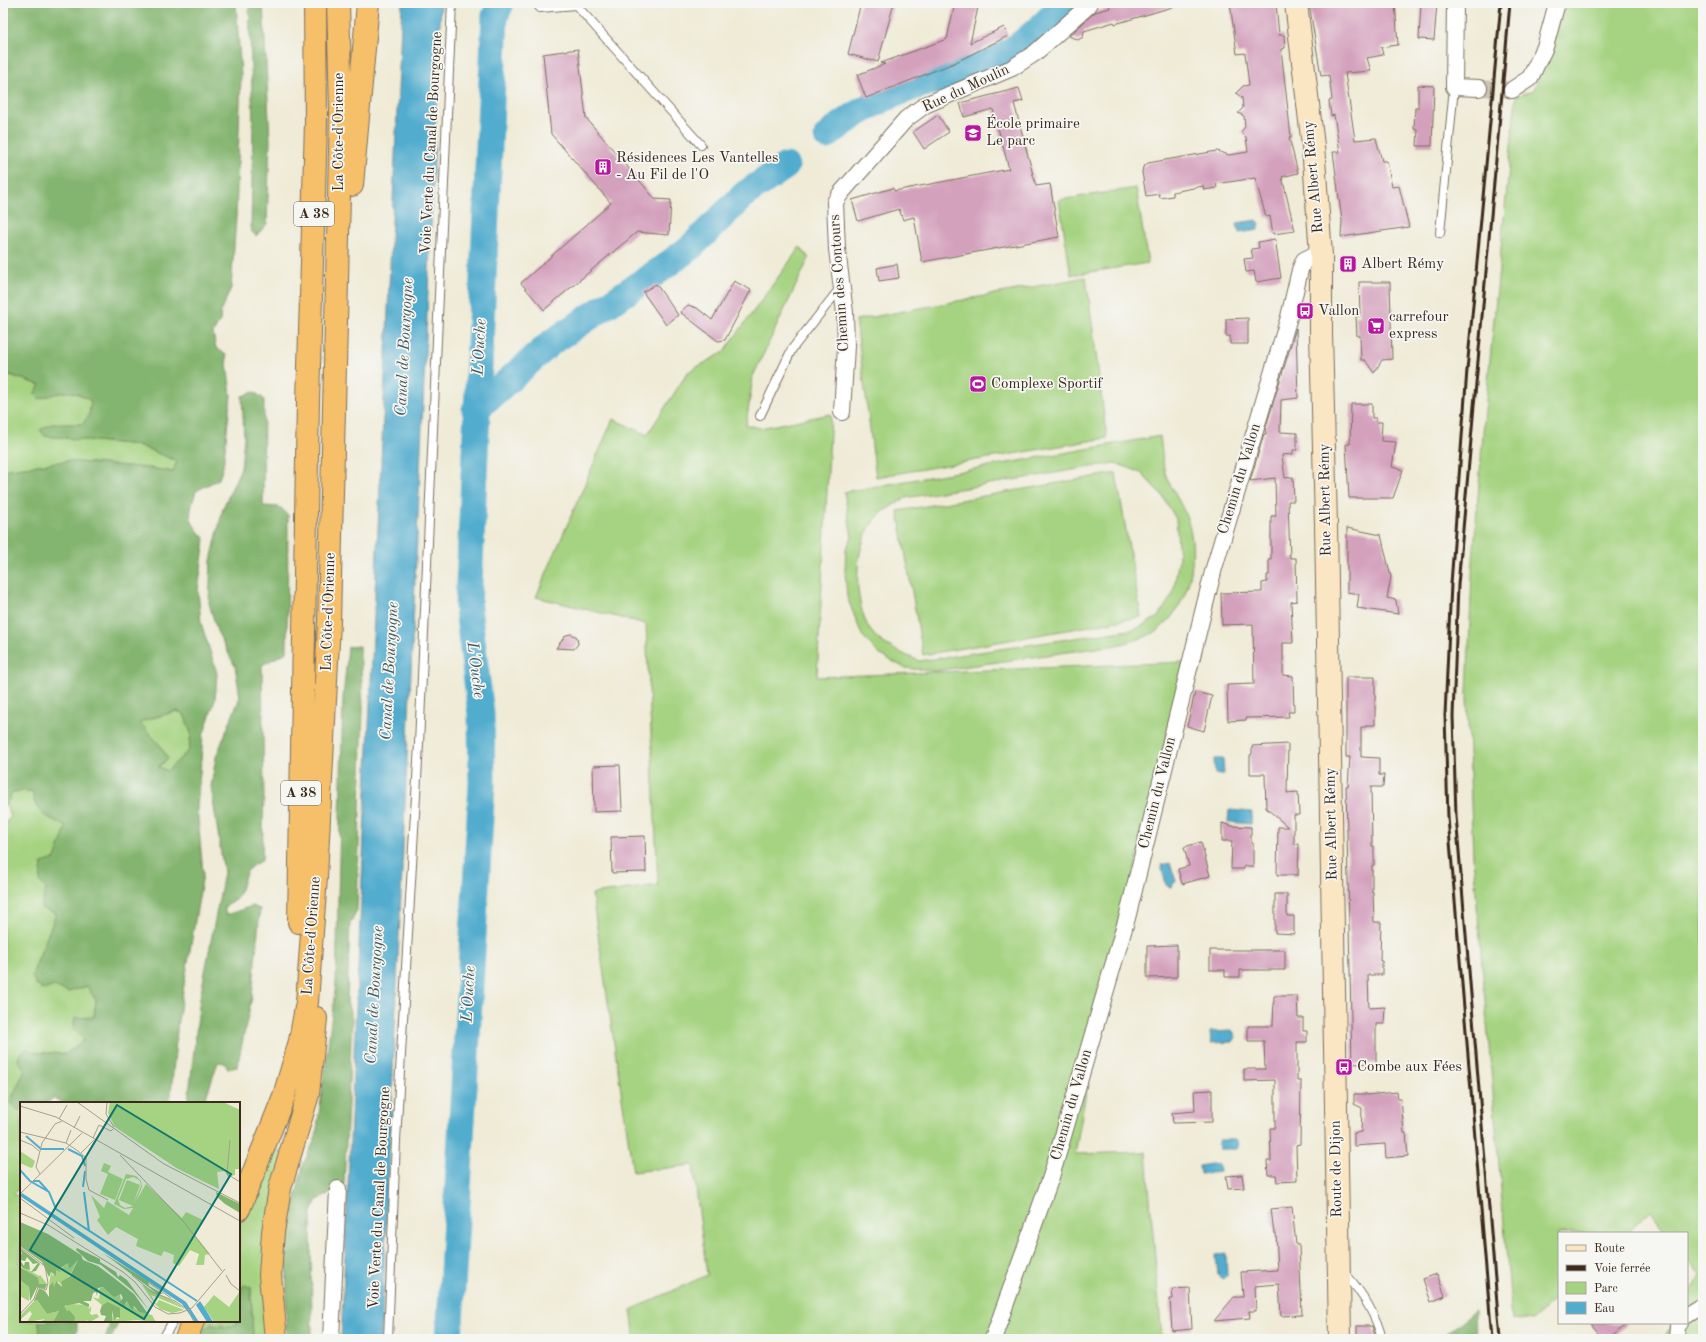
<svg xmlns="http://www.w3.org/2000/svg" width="1706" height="1342" font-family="'Old Standard TT',serif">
<rect width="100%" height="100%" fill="#f6f6f2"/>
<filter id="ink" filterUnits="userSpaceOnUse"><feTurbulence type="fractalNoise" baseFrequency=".025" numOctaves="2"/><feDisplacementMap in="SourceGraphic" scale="8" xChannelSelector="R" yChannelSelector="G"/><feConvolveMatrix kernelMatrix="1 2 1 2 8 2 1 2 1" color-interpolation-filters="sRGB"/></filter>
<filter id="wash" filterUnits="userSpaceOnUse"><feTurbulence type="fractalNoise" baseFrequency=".012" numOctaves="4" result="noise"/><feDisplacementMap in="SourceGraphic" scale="16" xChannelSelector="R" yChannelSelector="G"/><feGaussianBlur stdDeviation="0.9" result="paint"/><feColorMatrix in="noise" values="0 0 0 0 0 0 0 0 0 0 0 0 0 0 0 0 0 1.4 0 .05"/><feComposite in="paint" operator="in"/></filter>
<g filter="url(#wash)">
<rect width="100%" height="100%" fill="#efebd7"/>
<path fill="#a6d381" stroke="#707e50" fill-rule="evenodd" d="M1563,3H1703V1339H1672L1666,1334L1673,1323H1687V1298L1700,1276L1687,1258V1233H1668L1651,1210L1626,1233H1559V1296L1532,1321L1512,1319L1473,857L1467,695L1472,574L1484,421L1516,96L1534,90Z
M1136,188L1148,263L1071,275L1059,200Z
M800,247L809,258L753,376L746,425L760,428L831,414L817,677L1184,662L1099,1019L1075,1154L1146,1152L1162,1339H635L631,1310L707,1275L693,1165L633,1172L592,894L658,885L646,624L536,597L613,419L647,435L688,372L724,352Z
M1086,277L1107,438L876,477L856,320Z
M3,368L6,374L41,385L39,399C62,392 69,387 91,401L89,415L83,424L51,425L45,436L138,445L177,461L173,472L150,468L67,461L3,470Z
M1160,436C1162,449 1162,466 1167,478C1176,498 1187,510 1191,534C1197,569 1186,611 1155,632C1143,639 1130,642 1117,645L934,671L905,668L879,654L862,635L847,597L845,571L846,549L852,537L844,492ZM1115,463L1140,472L1162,495L1176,519L1179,558L1173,594L1158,617L1136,629L919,661C904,654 880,645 870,630C853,602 853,549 873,522C880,512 894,505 905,498Z
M1116,473L1141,617L923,655L898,511Z
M177,711L184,714L191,733L189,751L167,771L158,767L168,759L138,722Z
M32,791C35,815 47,816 66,827L47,889L56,914L32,975L68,992L87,986L96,1000L94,1017L84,1040L66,1054L33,1052L18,1060L25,1070L10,1102L21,1113V1188L13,1193L21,1199V1321H39L40,1334L47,1339H3V827L11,816L6,805L12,792Z
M271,1150L283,1152L267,1339H253L251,1288L241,1287L239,1314V1227Z
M201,1321H238L231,1327L211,1325L204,1329L201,1339H194Z"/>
<path fill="#84b56f" stroke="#607046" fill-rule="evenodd" d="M3,3H236L241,75L236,218L231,288L221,311L220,321L213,333L216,348L226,355L231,395L223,467L219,479L196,491C188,517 187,519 205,539L198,591L201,623L217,673L215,700L203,736L197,807L203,874L178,1020L170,1103H64L53,1098L48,1103H21V1113L10,1102L25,1070L18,1060L20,1053L27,1048L33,1052L66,1054L84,1040L73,1029L75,1018L94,1017L96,1000L87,986L68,992L54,986L44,990L36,985L32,975L56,914L41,908L46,889L40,882L42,863L55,859L66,827C46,814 36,817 32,791L12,792L6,805L3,807V470L67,461L150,468L173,472L177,461L138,445L45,436L40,430L51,424H83L89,415L91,401C70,387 62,392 39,399L34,394L40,385L5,373L3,368ZM177,711L184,714L191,733L189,750L167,771L158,767L168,759L160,745L139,722Z
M249,3H263L270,140L267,224L256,236L251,231L253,126Z
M254,392L264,399L263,506L280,507L288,515L287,652L262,665L264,794L262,861C239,868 247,886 235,900C233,902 227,905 224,907L226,915L252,906L260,909L252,997L237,1067L228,1069L225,1063L218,1062L204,1103H188L200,998L224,873L211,787L216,757L240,697L235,666L217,631L209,603L211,561L223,508L241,468L244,438L242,396Z
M360,646L363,707L357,911L350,923L347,1002L352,1019L344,1185L316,1201L311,1216L312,1339H289L286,1331L287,1237L303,1165L316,1137L336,983L343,698L348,647Z
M245,1285L251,1288L253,1339H201L204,1329L211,1325L231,1327L239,1321L241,1287Z
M1475,1311L1476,1339H1440Z
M39,1321H77V1330L72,1339H47L40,1334Z
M111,1321H119L111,1339H105Z"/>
<path fill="#51acce" stroke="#466b76" d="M402,3H441L381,1339H341Z
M1257,220L1260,224L1258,230L1239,233L1237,223Z
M1214,759H1223L1224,774H1215Z
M1229,810L1252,812L1251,824L1228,822Z
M1170,863L1176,881L1171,887L1166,885L1161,865Z
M1233,1031L1236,1037L1233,1042L1211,1043L1210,1032Z
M1218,1140H1236L1239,1145L1236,1149H1219Z
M1211,1164L1219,1165L1220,1172L1200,1174L1199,1166Z
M1226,1254L1227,1275L1223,1279L1218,1276L1216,1255Z"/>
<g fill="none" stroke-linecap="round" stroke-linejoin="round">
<path stroke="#51acce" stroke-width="27" d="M827,136C853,114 885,96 917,86C947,77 979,70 1006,54C1024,43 1051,19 1063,3
M475,410L552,342L660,270L691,247L745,194L786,166
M449,1339L482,784L481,714L468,608L495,16L501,3"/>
</g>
<g id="blocks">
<path fill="#d4a1bd" d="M861,3H894L878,62L848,54Z
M955,3H979L970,43L1004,27L1008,36L954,63L866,98L857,75L885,64L881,63L947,39Z
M1109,3H1175L1176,6L1115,24L1114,22L1084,31L1083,37L1078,40L1069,36L1095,12L1110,8Z
M1230,3H1276L1279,35H1284L1285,48L1281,49L1291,137H1289L1298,173L1282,177L1295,231L1273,234L1270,216L1266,217L1255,178L1216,184L1217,188L1204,190L1203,186L1173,192V196L1160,198L1159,194L1146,196L1142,172L1143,167L1148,163L1217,151L1229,155L1248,152L1246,137L1241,132L1245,127L1244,116L1238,113L1243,108L1242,98L1236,93L1243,86L1249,85L1245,53L1237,54Z
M1309,3H1395L1398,45L1381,47L1383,55L1367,58L1371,71L1345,73L1355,140L1376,138L1382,161H1387L1392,187L1399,186L1409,227L1341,237L1342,221L1333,152H1340L1334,115L1331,116L1329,101L1332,100L1329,75L1321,76Z
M1421,3H1437L1434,40L1419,39Z
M578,49L586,118L655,199L671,200L669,235L637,232L544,310L521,283L611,203L551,134L543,54Z
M1418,85L1434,86L1432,146H1417L1418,130L1414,129L1415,108H1418Z
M1019,88L1023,101L1014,103L1036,186L1050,184L1059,237L922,262L914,217L903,220L899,209L858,221L852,200L893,188L894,191L1009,169L993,109L964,117L960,103Z
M938,115L949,132L924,149L913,132Z
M1275,239L1281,278L1256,282L1254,271L1246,272L1244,259L1253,258L1251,249L1259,248L1258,242Z
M897,264L899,278L879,281L877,268Z
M734,281L751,290L725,340L718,341L680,312L688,305L697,308L712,320Z
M1359,282H1390L1392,359L1382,360L1374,373L1365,360H1361L1360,336H1357L1356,316H1360Z
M656,284L678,315L666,325L643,292Z
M1248,318V344H1230V336H1226V319Z
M1296,328L1298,398L1281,400L1280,432L1297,433V450H1293V454L1282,455L1285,478L1293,477L1294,501H1288L1290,558H1296L1297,601L1291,602L1293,643H1283V675L1293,676L1294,712H1288L1289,717L1246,718V720L1228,721L1227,685L1254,684L1253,624L1222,625L1221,593L1262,592V583L1267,582V575H1269V559H1271V516H1276L1275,478L1250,481L1264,434H1266L1265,430Z
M1351,404H1372V418H1376V422H1382L1381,441L1396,442L1392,467L1403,470L1393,498H1349L1346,444H1350Z
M1347,528L1381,535L1391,577L1387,598L1396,600L1398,614L1357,608L1359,594L1347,592Z
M571,634L577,637L578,644L574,649L556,648L566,635Z
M1346,677H1375V725H1366V727H1361V757L1379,758V775H1384L1383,787H1371L1372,846H1374V865H1372V892H1373L1374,922H1381L1380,961H1382V975H1368L1369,1008L1385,1007L1384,1024H1376V1063L1352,1064L1346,786H1348L1350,757H1346Z
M1195,692L1212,696L1204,731L1187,726Z
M1288,744L1287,793L1298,792L1299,815H1294V844H1299L1298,875H1277L1278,827H1288L1266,808L1265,774H1250V755L1252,754V746Z
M620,765L622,811L594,812L593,766Z
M1222,823L1232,826L1251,827V843H1253V866H1244V869H1231L1232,841H1222Z
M645,836L646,872L612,873L611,837Z
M1201,842L1210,876L1182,884L1178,869L1189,866L1184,847Z
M1275,894H1287V916H1294V934L1275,933Z
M1177,945V977L1147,978V946Z
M1210,950H1285V970H1240V977H1225V970H1210Z
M1274,996H1297L1298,1018H1303V1031H1307V1042H1297V1081H1301L1300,1144L1296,1145L1297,1181L1277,1182L1276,1175H1268L1267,1161H1271L1270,1128H1275V1080L1244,1081V1069H1265L1264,1041H1248V1026H1273Z
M1212,1090V1122L1173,1123L1172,1113L1195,1111L1194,1091Z
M1397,1092L1398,1099H1401L1404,1133H1406L1408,1156L1386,1158L1385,1144L1354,1146V1133L1361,1132L1362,1108L1354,1104V1094H1367V1095Z
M1242,1175L1244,1188L1228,1189L1226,1176Z
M1292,1207L1296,1245H1299L1302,1315L1281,1316L1279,1284L1255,1286L1256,1311H1249L1250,1318L1214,1321L1234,1297H1243L1241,1272L1278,1270L1276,1233H1274L1271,1209Z
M1437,1274L1445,1296L1431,1302L1423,1279Z
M1190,1288L1192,1329L1172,1331L1170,1299H1173L1172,1289Z
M1590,1323H1628L1609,1339H1604Z
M1357,1326H1372L1376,1339H1357Z"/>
</g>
</g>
<g filter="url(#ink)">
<use href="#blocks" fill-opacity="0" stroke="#7a6e5f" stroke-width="1"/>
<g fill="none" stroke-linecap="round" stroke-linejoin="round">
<path stroke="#cbc4b2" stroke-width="16" stroke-dasharray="16 8" stroke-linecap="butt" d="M1479,88L1512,90"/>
<defs>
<path id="service" d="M536,3L540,8L576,5L701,145
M1440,233L1454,87
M760,416L792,349L841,287
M1343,1271C1360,1290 1376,1314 1382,1339
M163,1339L173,1321
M388,1339L396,1140L419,744L452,3"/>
<path id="minor" d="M1455,3L1454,87L1479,88
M1512,90L1530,78L1545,47L1557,3
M842,412L846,346L845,313L837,249L835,202L841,193L906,119L925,105L1012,68L1035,53L1088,6L1090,3
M1687,1315L1703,1305
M331,1339L338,1189
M993,1339L1051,1177L1127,918L1214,568L1289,317L1300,270L1304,260L1312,256L1321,255
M1677,1339L1678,1326L1681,1323"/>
<path id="secondary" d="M1296,3L1313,146L1321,255V333L1326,524L1340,1339"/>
<path id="motorway" d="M352,185L368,3
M299,922L308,402L316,122L315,3
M239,1209L284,1096L300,1041L307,1002L316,877L329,622L341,109L338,3
M186,1339L193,1321
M276,1339L270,1275L273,1232L280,1188L308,1094L316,1018"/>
</defs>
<use href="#service" stroke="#7a6e5f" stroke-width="10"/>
<use href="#minor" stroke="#7a6e5f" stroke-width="18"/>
<use href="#secondary" stroke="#7a6e5f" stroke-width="24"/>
<use href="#motorway" stroke="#7a6e5f" stroke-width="24"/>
<use href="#service" stroke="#fff" stroke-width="8"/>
<use href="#minor" stroke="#fff" stroke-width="16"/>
<use href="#secondary" stroke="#fbe6c4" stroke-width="22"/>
<use href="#motorway" stroke="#f6c06b" stroke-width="22"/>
<path stroke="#3b2a1e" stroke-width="3" d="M1492,1339L1448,818L1445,715L1451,584L1467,370L1501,3
M1500,1339L1456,816L1453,716L1458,585L1510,3"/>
</g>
</g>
<defs>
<symbol id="school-square" viewBox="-11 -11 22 22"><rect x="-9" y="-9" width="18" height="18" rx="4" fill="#b5179e" stroke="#f6f6f2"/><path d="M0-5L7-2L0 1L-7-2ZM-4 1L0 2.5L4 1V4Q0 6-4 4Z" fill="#fff"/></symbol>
<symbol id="building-square" viewBox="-11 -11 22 22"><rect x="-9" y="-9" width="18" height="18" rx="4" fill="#b5179e" stroke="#f6f6f2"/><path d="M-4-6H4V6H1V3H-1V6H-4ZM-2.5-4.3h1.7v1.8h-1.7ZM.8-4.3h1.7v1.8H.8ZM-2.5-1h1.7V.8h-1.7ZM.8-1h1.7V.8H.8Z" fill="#fff"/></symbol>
<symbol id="bus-square" viewBox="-11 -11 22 22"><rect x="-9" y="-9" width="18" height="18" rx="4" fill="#b5179e" stroke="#f6f6f2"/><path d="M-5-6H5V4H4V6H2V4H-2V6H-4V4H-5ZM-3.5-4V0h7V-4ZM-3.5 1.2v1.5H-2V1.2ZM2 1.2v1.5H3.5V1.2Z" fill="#fff"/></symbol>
<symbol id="supermarket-square" viewBox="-11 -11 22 22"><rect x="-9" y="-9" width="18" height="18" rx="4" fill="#b5179e" stroke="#f6f6f2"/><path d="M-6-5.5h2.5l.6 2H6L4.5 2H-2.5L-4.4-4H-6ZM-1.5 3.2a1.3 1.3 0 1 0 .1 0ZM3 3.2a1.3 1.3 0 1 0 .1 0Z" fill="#fff"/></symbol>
<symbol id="stadium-square" viewBox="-11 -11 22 22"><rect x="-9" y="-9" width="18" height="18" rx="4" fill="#b5179e" stroke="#f6f6f2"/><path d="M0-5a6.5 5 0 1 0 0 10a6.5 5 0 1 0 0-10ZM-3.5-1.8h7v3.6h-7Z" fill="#fff"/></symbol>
</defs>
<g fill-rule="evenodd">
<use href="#school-square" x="963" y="123" width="20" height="20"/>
<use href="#building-square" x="593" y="157" width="20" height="20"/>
<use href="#building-square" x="1338" y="254" width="20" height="20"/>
<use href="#bus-square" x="1295" y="301" width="20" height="20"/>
<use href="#supermarket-square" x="1366" y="316" width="20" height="20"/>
<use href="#stadium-square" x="968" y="374" width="20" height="20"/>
<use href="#bus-square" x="1334" y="1057" width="20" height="20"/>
</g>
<g text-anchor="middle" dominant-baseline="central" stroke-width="3.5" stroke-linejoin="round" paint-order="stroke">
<g fill="#f6f6f2" stroke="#73675e" stroke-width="1">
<rect x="294" y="202" width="40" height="24" rx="3"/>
<rect x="281" y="781" width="40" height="24" rx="3"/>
</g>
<g font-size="14" font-weight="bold" fill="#3b2a1e">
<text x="314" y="214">A 38</text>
<text x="301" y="793">A 38</text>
</g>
<g font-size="15" fill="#3b2a1e" stroke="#f6f6f2">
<text transform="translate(966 89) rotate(-25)">Rue du Moulin</text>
<text transform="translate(339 132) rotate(-90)">La Côte-d'Orienne</text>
<text transform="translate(432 143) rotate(-87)">Voie Verte du Canal de Bourgogne</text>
<text transform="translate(1314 177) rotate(-95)">Rue Albert Rémy</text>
<text transform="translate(840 283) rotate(-94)">Chemin des Contours</text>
<text transform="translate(1240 479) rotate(-73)">Chemin du Vallon</text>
<text transform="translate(1326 500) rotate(-91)">Rue Albert Rémy</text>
<text transform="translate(329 612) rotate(-88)">La Côte-d'Orienne</text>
<text transform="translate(1158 793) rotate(-76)">Chemin du Vallon</text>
<text transform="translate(1332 824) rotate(-91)">Rue Albert Rémy</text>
<text transform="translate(312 936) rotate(-86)">La Côte-d'Orienne</text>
<text transform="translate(1072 1105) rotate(-74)">Chemin du Vallon</text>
<text transform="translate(1337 1169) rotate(-91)">Route de Dijon</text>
<text transform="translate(380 1198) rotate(-87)">Voie Verte du Canal de Bourgogne</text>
</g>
<g font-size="15" fill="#3b2a1e" stroke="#f6f6f2" text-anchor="start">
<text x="986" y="124">École primaire<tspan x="986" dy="17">Le parc</tspan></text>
<text x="616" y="158">Résidences Les Vantelles<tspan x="616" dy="17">- Au Fil de l'O</tspan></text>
<text x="1361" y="264">Albert Rémy</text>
<text x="1318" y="311">Vallon</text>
<text x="1389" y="317">carrefour<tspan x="1389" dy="17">express</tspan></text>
<text x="991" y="384">Complexe Sportif</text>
<text x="1357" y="1067">Combe aux Fées</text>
</g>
<g font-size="16" font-style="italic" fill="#43585c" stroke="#f6f6f2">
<text transform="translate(405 347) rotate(-87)">Canal de Bourgogne</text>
<text transform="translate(480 347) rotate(-87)">L'Ouche</text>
<text transform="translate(475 670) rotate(83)">L'Ouche</text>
<text transform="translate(390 671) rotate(-87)">Canal de Bourgogne</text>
<text transform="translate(469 994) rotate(-87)">L'Ouche</text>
<text transform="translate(375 995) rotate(-87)">Canal de Bourgogne</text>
</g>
</g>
<g transform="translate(20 1102)">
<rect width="220" height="220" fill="#efebd7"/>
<path d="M90,0H203L220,8V67H215V73L208,75L205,69L197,70L199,87L158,67L95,25L88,11ZM0,49L15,59L13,65L11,66L0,61ZM84,61L91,64L88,70L103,77L95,98L80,92L88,72L81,69ZM106,72L116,74L121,79L122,85L116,99L126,82L162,116L166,110L183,118L175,133L190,152L185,153L184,163H176L179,152L170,148L159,164L153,161L154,153L144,149L141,154L116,144L118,137L96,125L88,133L77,118L80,115L71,93L84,106L87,99L109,113L113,106L104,107L94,102ZM114,75L120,79L121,84L113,102L120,83L107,78L99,98L113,104L105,106L100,103L98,97L106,77ZM58,157L50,173L41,182L42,185L39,180H35V185L32,181L29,184L31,170L33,174L36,168H39L48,161L49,167ZM0,163L19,174L20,173L27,182H19ZM0,178L9,185V199L0,194ZM122,183L155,200L165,207L131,193L136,202L139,198L164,208L152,211L140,207L135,202ZM83,185L96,194L99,191L102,201L106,202L107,199L119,210L132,213L136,220L117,218L92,220L91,209L93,216L99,217L100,208L89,201L82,203L72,195L79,197L80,190L78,188ZM220,189V220H194L184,205L194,193L209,205ZM16,197L27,212L39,209L33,220H20L25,217L7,220L12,212L10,209L0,218V214ZM51,202L68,203L69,207L71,204V210L69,209L71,213L77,212L79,215L70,220L66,218V220H54L45,211L44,204Z" fill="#a6d381" fill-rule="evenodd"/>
<path d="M196,90L220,102V111L205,102L197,95ZM0,120L28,132L61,153L63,158L78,164L94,176L114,192L128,212L119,210L114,204L112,208L107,199L104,204L100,200L103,196L101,192L94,195L83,185L78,186L77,194L76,190L73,191L71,199H63L69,202V205L59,201L44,204L47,209L45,211L49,208L55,215L54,220H33L39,209L27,212L17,198L14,199L19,186L25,189L29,195V184L33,180L34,185L36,179L42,185L41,180L50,174L58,158L49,167L48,161L39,167L41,170L36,168V174L31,170L29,175L22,160L0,144ZM0,146L23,164L20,162L16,169L11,170L18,161L13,162L7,155L5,159L0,158L4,164L5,160H9L10,168L3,166L0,163V151L2,152ZM57,146L80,157V160L96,170L98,175L100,173L107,178L129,208L113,189L81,163L68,159L56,148ZM83,151L128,179L129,184L143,192H138ZM0,165L18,176L19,182H27L25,187L17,185L10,199L9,185L0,178ZM88,200L100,206V216L97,215L94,218L92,209V220L84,219L86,214L81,213L80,209L82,203Z" fill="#84b56f"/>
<path d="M2,91L166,200L179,220H175L162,202L0,94ZM180,199L184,205L193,220H187L176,203Z" fill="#51acce"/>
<path fill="none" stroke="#51acce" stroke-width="2" d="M6,34L21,47H44M48,47L62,54L65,64M0,68L10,79L29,90L36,107L177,199M13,79H19L28,89M63,85L65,69M64,90L69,129"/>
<path fill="none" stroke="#a79e8d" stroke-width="1" d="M57,0L144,62L220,101M87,0L86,12L94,25M0,4L36,15L220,119M39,17L47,3M54,26L60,14M0,30L46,41L58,49L66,56V77L69,88L88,98M73,36L79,23L91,29L93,27M0,38L12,43L19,49M210,38L207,72L220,80M46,41L51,28M61,51L74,38M100,53L163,119L202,169M20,72L16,65L22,41L35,22L42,19M0,92L62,31M0,96L54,136M0,111L28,123L103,170L115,180L135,205L148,212L160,211L172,206L205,167M0,145L25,164L28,181L26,188L18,185L14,197L0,212M112,173L132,190L155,199M206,173L211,182L220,189M128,180L151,196M155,199L168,208L174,220"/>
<path fill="#0f766e" fill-opacity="0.15" stroke="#0f766e" stroke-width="2" d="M97,3L211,72L124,217L10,148Z"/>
<rect width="220" height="220" fill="none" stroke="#3b2a1e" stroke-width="2"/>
</g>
<rect width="1706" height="1342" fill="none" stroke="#f6f6f2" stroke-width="16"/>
<rect x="1558" y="1232" width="130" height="92" fill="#f6f6f2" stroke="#aba49d"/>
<rect x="1566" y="1245" width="20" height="6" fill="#fbe6c4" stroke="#aba49d"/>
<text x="1594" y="1252" font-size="12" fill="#3b2a1e">Route</text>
<rect x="1566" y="1265" width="20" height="6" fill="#3b2a1e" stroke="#aba49d"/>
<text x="1594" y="1272" font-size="12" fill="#3b2a1e">Voie ferrée</text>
<rect x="1566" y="1282" width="20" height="12" fill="#a6d381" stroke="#aba49d"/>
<text x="1594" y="1292" font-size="12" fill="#3b2a1e">Parc</text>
<rect x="1566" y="1302" width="20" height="12" fill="#51acce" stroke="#aba49d"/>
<text x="1594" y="1312" font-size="12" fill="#3b2a1e">Eau</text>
</svg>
